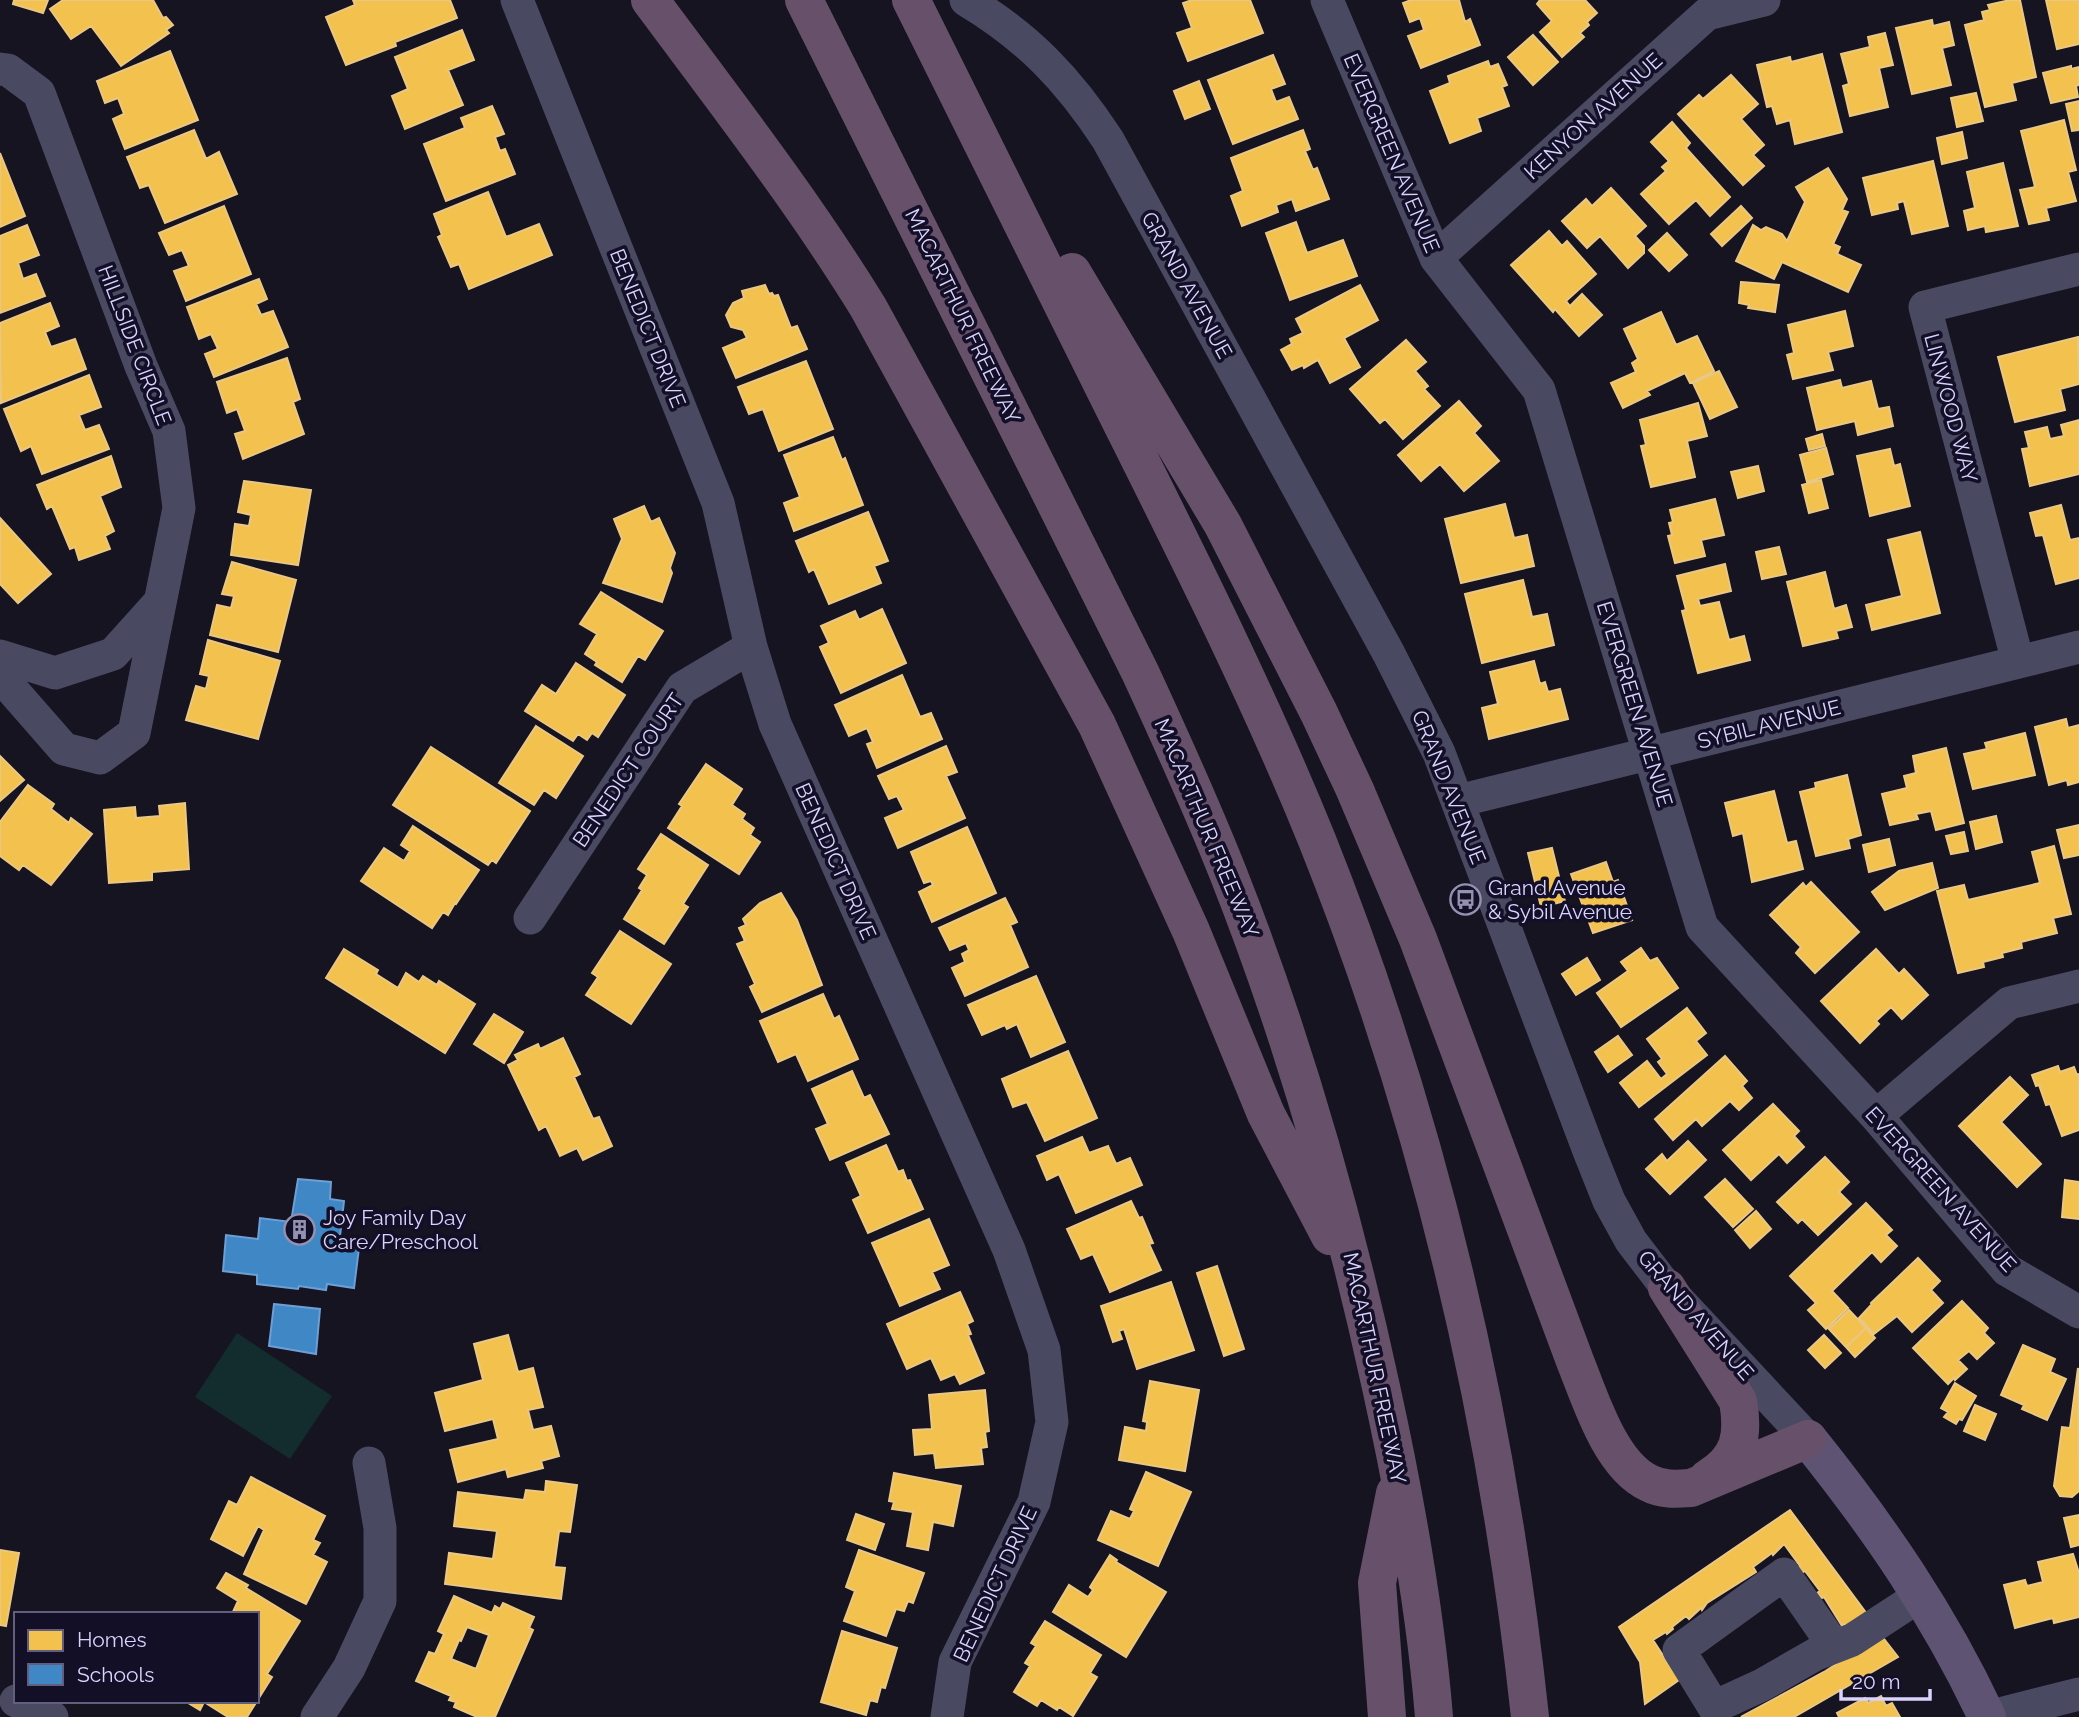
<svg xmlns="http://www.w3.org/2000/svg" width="2079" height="1717" font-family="Raleway,sans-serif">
<rect width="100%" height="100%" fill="#161421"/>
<path fill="#132c2d" d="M237,1333L332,1396L290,1459L195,1397Z"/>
<path fill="#f2c14e" stroke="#eac783" stroke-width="2" fill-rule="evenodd" d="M14,0H48L43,13L13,4Z
M63,0H153L163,18L166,17L173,25L166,30L169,33L121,66L91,26L71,39L50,9Z
M353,0H450L457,18L395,42L396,46L346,65L326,17L355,5Z
M1192,0H1250L1263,33L1188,61L1177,33L1192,28L1183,3Z
M1411,0H1459L1465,22L1470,19L1480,45L1421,68L1408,36L1424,30L1420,18L1410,22L1403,3Z
M1540,0H1585L1597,13L1587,22L1589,25L1580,33L1584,37L1562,57L1540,32L1552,21L1537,4Z
M2010,0H2020L2036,77L2012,83L2016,100L1985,107L1965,25L1984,20L1982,12L1990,10L1988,5Z
M2046,0H2079V44L2057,49Z
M1932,20L1933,26L1949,22L1954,45L1942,48L1951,85L1912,94L1896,28Z
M462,30L474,60L448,70L463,105L405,129L392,96L408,89L395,57Z
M1885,33L1893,65L1879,68L1888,107L1850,116L1843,86L1849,84L1841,54L1870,47L1868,37Z
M1533,35L1558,62L1533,85L1508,57Z
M170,51L198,120L125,149L113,119L124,114L118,98L105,103L97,81Z
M1822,54L1842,132L1795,144L1790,120L1777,124L1772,106L1767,107L1757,65L1790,57L1791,62Z
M1273,55L1285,84L1271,89L1276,102L1289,97L1298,119L1233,144L1208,80Z
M1488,61L1490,67L1498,64L1507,85L1502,87L1509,106L1477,118L1481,131L1450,143L1430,91L1450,83L1448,76Z
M2071,66V69L2079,67V85L2076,86L2078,97L2051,103L2043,73Z
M1731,75L1758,104L1741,119L1764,145L1753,155L1764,166L1743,185L1678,114L1699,95L1703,99Z
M1199,81L1210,109L1185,119L1174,91Z
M1976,93L1983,121L1957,127L1951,98Z
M2079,101V130L2072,131L2066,104Z
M492,106L504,134L495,137L500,151L505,149L515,174L446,201L424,144L465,128L461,118Z
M2064,120L2076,170L2068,172L2076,201L2046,208L2049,220L2029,224L2020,190L2035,187L2021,131Z
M1672,122L1690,143L1686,148L1730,197L1710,216L1696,200L1669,224L1641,194L1666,171L1662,167L1669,161L1651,142Z
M194,130L206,159L219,152L237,194L165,223L149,185L140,188L127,157Z
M1303,130L1310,149L1305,151L1313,170L1317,168L1329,199L1296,211L1292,199L1276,205L1278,212L1242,226L1231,196L1243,191L1231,158Z
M1962,132L1967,158L1942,164L1937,138Z
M0,153L25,216L0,227Z
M1933,161L1948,226L1912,234L1904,201L1897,203L1898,209L1872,215L1863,178Z
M2003,163L2018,226L1986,232L1985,226L1968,230L1964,211L1975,208L1967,172Z
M1828,168L1847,199L1842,210L1848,212L1833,244L1840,247L1837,254L1861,265L1848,292L1782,262L1774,279L1736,261L1753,225L1761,230L1766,227L1782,234L1787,241L1805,202L1796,187Z
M1611,188L1646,226L1635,236L1644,246V253L1628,268L1600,236L1587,248L1562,221L1586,199L1592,206Z
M488,192L506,237L539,224L552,255L469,289L459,264L451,267L438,237L442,235L434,214Z
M224,206L251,274L186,301L174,271L189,266L182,250L169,255L159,233Z
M1741,206L1752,218L1722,246L1711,234Z
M1296,222L1307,253L1343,240L1357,276L1290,300L1266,233Z
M27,225L39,255L18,263L23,279L36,274L45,296L0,313V236Z
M1549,231L1562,246L1567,241L1596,274L1566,301L1570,306L1582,294L1602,315L1579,336L1555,309L1553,312L1511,265Z
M1667,233L1687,255L1669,271L1649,250Z
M259,279L267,299L256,304L261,315L273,311L288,347L214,377L205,354L218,349L211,334L199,339L187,307Z
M1741,282L1779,285L1775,312L1748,308L1749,305L1739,303Z
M765,285L769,294L772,293L774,296L778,295L791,328L797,326L807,349L736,378L723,348L747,338L743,330L731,327L726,315L733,303L744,298L742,291Z
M1360,285L1378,320L1344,338L1360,367L1330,383L1318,360L1304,368L1303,365L1292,370L1281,350L1292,344L1290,339L1303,333L1296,319Z
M50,303L59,326L45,332L51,347L75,339L86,369L1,403L0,323Z
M1845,311L1853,346L1828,352L1833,370L1793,379L1787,355L1794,353L1788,325Z
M1661,312L1676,345L1697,336L1714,371L1690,383L1685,373L1647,391L1650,395L1623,408L1611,383L1636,372L1632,363L1638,359L1624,329Z
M2078,337L2079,384L2060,389L2065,410L2015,422L1998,357Z
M1406,340L1426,362L1415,371L1428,386L1424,389L1440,406L1403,439L1385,419L1380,423L1350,389Z
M287,358L300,399L293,402L304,434L243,459L235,434L245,431L237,409L227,413L217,382Z
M806,361L833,429L779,451L763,409L749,414L738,387Z
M1719,371L1737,407L1710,419L1693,383Z
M89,375L101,407L79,415L85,430L99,425L109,449L42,474L31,446L21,451L4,409Z
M1840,380L1842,388L1871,381L1878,409L1889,407L1893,426L1858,435L1855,421L1817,430L1807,388Z
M1459,401L1481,426L1474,433L1499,461L1464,491L1440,464L1421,481L1398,455Z
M1698,403L1707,436L1687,441L1695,477L1651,487L1641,446L1646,445L1640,420Z
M2079,420V474L2030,486L2022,449L2029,448L2025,432L2047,427L2050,439L2064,436L2061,425Z
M1822,434L1825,446L1809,450L1806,439Z
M833,437L842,460L845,458L863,505L794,531L784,503L800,497L784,455Z
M1826,448L1833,474L1807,482L1800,455Z
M1890,449L1894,466L1900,464L1910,506L1870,516L1857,456Z
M111,456L121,487L100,496L114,531L105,536L110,549L79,560L75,547L70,549L52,506L47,509L37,485Z
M1758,466L1764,491L1738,498L1731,472Z
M1821,480L1828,508L1809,513L1802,485Z
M244,481L311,490L298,565L231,555L235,524L249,526L251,515L238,512Z
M1715,499L1724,535L1701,540L1705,556L1675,563L1668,536L1672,535L1669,523L1673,522L1670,510Z
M1505,504L1514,538L1527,535L1534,566L1461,583L1445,519Z
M2061,505L2070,540L2079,538V578L2056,584L2043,535L2036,536L2030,513Z
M644,506L651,522L659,518L675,553L670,568L672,573L662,602L603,583L622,539L614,519Z
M868,512L888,561L874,566L881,583L829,604L814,569L809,572L796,541Z
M0,518L51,574L18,603L0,584Z
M1920,532L1940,613L1872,630L1866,605L1902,596L1888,540Z
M1779,547L1786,574L1762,579L1756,552Z
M232,562L296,580L278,652L210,635L217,605L231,608L234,596L222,594Z
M1725,564L1731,591L1698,599L1700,606L1719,602L1729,640L1744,636L1750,660L1698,673L1682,611L1686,610L1677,576Z
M1825,572L1834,609L1846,605L1852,627L1836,631L1838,638L1803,646L1787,582Z
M1523,580L1532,617L1547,614L1554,645L1482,663L1465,594Z
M601,592L663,631L645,660L638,656L622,682L595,665L597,662L585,654L597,634L580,624Z
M882,609L906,663L841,693L820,647L829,643L821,626L855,611L859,620Z
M208,640L280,661L258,739L186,720L196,686L206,689L209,676L200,674Z
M1534,661L1540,684L1545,682L1548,692L1560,689L1568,719L1489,739L1482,708L1498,704L1490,672Z
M576,663L625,695L598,737L592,733L587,740L578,734L573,741L525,711L542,685L556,694Z
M902,675L920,717L931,713L942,739L877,768L867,744L873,742L867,728L849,736L835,705Z
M2066,719L2068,728L2079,725V782L2068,785L2067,780L2049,785L2035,727Z
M536,726L583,756L556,798L544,790L534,805L499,783Z
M2025,733L2035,775L1973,789L1964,754L1987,749L1985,743Z
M946,746L957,772L946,776L965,818L898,848L885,818L904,810L897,796L889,799L878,776Z
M431,747L530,811L496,863L492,860L488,865L393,805Z
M1946,748L1964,823L1936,830L1931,811L1916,814L1918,819L1890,825L1882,794L1907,788L1904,776L1916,773L1913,756Z
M0,756L24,780L0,801Z
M706,764L742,789L732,805L745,814L742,819L754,828L750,835L760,842L739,874L668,828L682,806L679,804Z
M1847,775L1861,835L1848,839L1850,848L1816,856L1800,792L1816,788L1815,783Z
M28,785L54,804L51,809L69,823L71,818L92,834L51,885L23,865L19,870L0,856V822Z
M1774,791L1787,843L1796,841L1803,869L1752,882L1743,833L1733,836L1725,803Z
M185,803L189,869L152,872V880L109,883L104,810L135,807L136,818L160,816L159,806Z
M1996,816L2002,842L1976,849L1970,822Z
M2079,825V855L2064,858L2057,830Z
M413,826L479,870L456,904L455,903L448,915L443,912L432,928L361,881L384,848L404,861L410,851L401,845Z
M967,827L996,893L932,922L919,892L933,885L931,881L924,883L911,852Z
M1964,832L1968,851L1951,854L1946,836Z
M661,834L708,865L683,904L688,907L664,944L624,919L642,890L639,888L647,875L638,869Z
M1889,839L1895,865L1869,872L1863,845Z
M2054,846L2071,914L2053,918L2057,933L2021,942L2022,948L2002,953L2003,957L1983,962L1984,967L1958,973L1937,891L1964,885L1968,900L2040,883L2032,852Z
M1552,848L1565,901L1541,907L1528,853Z
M1606,862L1613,882L1618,880L1632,920L1593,933L1571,874Z
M1932,863L1938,888L1885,910L1872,892L1899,871Z
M1811,882L1859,932L1815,973L1796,953L1801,947L1770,915L1803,883L1806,887Z
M781,893L797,920L822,985L762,1012L750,987L755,984L737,944L745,941L739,928L746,925L743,919L760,903Z
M1005,898L1017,922L1010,925L1028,967L965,996L952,968L965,962L962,954L969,950L966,943L950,950L939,928Z
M620,931L671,964L631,1024L586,995L598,977L592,973Z
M1641,948L1650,961L1657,958L1678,988L1621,1027L1597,993L1628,971L1621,962Z
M344,949L378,970L376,974L398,988L406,973L419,982L423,976L437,985L439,981L475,1004L445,1053L326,978Z
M1876,949L1899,974L1904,969L1928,995L1902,1019L1891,1007L1876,1021L1879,1024L1860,1043L1821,1001Z
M1587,958L1600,980L1576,995L1562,974Z
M1036,976L1065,1042L1031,1057L1017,1024L1007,1029L1005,1025L982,1035L968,1005Z
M823,994L834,1019L839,1016L858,1059L808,1081L796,1054L778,1062L760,1021Z
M1687,1008L1706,1033L1696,1041L1707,1055L1639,1107L1620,1083L1647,1061L1661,1079L1667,1074L1658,1062L1662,1059L1647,1039Z
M494,1014L523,1032L504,1063L474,1044Z
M1618,1036L1632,1055L1608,1072L1595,1052Z
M563,1038L580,1074L574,1077L593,1119L599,1117L612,1146L583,1160L577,1148L560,1156L546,1126L539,1130L508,1065L518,1060L515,1055L538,1044L540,1049Z
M1068,1051L1097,1118L1045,1141L1027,1102L1013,1107L1002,1079Z
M1725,1056L1747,1081L1742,1086L1752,1098L1739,1110L1730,1101L1702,1126L1696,1119L1673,1140L1655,1119Z
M2058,1066L2060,1072L2074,1067L2077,1075L2079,1074V1130L2062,1136L2050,1104L2046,1105L2039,1085L2036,1086L2032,1075Z
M852,1071L864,1098L870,1095L889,1134L830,1160L816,1129L828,1124L812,1089Z
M2010,1077L2028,1095L2001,1122L2041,1164L2017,1187L1959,1126Z
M1773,1104L1799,1131L1794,1136L1804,1147L1787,1163L1779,1154L1751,1180L1723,1150Z
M1082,1137L1089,1153L1108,1146L1116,1164L1130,1158L1142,1185L1076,1213L1059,1174L1047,1180L1037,1156Z
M1688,1141L1706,1160L1670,1194L1646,1169L1662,1154L1667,1161Z
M886,1145L898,1172L903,1170L907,1181L910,1180L923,1209L868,1233L853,1200L861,1196L846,1163Z
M1825,1157L1849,1182L1839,1192L1851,1204L1818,1235L1802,1219L1798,1223L1777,1202Z
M1725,1179L1753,1209L1733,1227L1705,1197Z
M2065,1180L2079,1182V1219L2062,1217Z
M1131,1201L1139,1218L1142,1217L1153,1243L1149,1244L1161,1270L1110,1292L1093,1254L1081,1259L1067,1229Z
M1866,1203L1892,1230L1886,1235L1897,1246L1881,1262L1872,1252L1832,1291L1848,1308L1826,1329L1808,1310L1816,1303L1790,1276Z
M1756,1211L1771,1229L1750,1248L1735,1230Z
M929,1219L949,1265L932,1272L940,1289L900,1306L872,1243Z
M1918,1258L1940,1281L1931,1290L1943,1303L1912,1332L1897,1316L1874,1334L1859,1318L1872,1304L1871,1303Z
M1217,1266L1244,1349L1224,1356L1197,1273Z
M1171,1282L1194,1350L1137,1369L1124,1329L1119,1331L1122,1339L1113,1342L1101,1306Z
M960,1292L973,1321L967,1324L971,1334L968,1335L984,1373L960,1384L955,1374L941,1380L931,1358L907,1369L887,1324Z
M1962,1301L1988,1328L1984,1333L1994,1343L1977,1359L1969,1351L1958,1360L1967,1369L1955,1380L1954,1378L1948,1384L1913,1348Z
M1849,1310L1866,1328L1846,1347L1829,1329Z
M1866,1328L1875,1338L1855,1357L1846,1347Z
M508,1335L518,1372L533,1368L543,1407L528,1410L533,1430L551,1426L559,1456L541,1461L543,1468L508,1477L506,1469L458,1482L450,1450L498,1439L493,1419L445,1431L435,1393L483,1380L474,1344Z
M1824,1335L1841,1353L1825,1368L1808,1350Z
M2023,1345L2055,1359L2050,1372L2066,1379L2047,1420L2022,1409L2024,1405L2001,1395Z
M2078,1368L2079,1491L2072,1497L2060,1496L2054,1486L2062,1427L2070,1428Z
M1150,1381L1199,1390L1185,1471L1119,1460L1125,1427L1146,1431L1147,1422L1143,1421Z
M1955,1383L1976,1396L1962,1420L1959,1419L1956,1424L1944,1417L1948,1412L1941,1408Z
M985,1390L989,1431L985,1432L987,1447L981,1448L983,1464L936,1468L934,1453L915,1455L913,1430L932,1429L929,1395Z
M1975,1405L1996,1414L1985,1440L1964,1431Z
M1146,1472L1191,1492L1158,1566L1098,1540L1111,1511L1130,1519L1134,1511L1130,1509Z
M894,1473L961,1486L953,1526L933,1522L928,1550L907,1546L913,1512L892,1509L894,1502L889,1501Z
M251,1477L325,1516L313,1540L320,1543L313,1555L327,1562L306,1604L244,1574L264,1530L258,1526L243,1556L211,1539L229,1501L237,1505Z
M546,1481L577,1485L570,1532L559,1531L554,1567L565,1568L561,1599L445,1584L449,1553L493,1559L497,1531L454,1526L458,1492L524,1500L526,1490L545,1492Z
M1790,1510L1867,1614L1847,1629L1844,1624L1842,1626L1824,1597L1822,1598L1817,1593L1820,1591L1805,1571L1803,1572L1798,1567L1800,1566L1784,1544L1773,1555L1772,1553L1753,1567L1756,1572L1707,1603L1702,1610L1701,1608L1689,1619L1686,1616L1672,1627L1673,1629L1667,1634L1666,1632L1653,1640L1679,1680L1645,1704L1640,1662L1619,1627Z
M856,1514L884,1524L875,1550L847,1540Z
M2079,1515V1545L2071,1547L2064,1518Z
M0,1550L19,1553L6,1626L0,1625Z
M859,1550L924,1573L913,1603L908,1601L904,1611L896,1609L886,1636L844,1621L855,1591L846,1587Z
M2073,1554L2079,1573V1617L2054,1623L2053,1618L2015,1628L2004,1585L2025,1580L2027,1586L2043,1582L2038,1562Z
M1110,1555L1117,1560L1116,1562L1166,1592L1126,1657L1053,1612L1069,1585L1088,1597L1093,1590L1090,1587Z
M226,1573L248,1585L246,1588L300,1621L267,1674L272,1677L257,1701V1614H232L238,1601L217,1588Z
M454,1596L492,1613L495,1606L500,1609L503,1603L534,1617L529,1628L533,1630L495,1717H477L454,1707L456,1702L449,1700L451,1696L416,1681L429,1652L435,1654L444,1634L438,1631ZM467,1627L489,1635L476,1669L451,1659L459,1640L461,1641Z
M1045,1621L1101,1655L1090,1673L1097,1677L1073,1716L1059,1707L1057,1710L1041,1700L1037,1706L1014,1692L1030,1666L1025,1663L1036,1646L1031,1643Z
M842,1631L897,1648L885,1688L881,1687L877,1702L870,1700L866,1715L821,1702Z
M1881,1635L1898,1657L1794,1717H1741L1824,1672Z
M1881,1696L1886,1706L1892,1703L1900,1717H1839L1837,1713L1865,1698L1868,1703Z
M185,1701H257L247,1717H228L204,1702L200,1710Z"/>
<path fill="#3f88c5" stroke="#6d9fd6" stroke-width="2" d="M298,1179L331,1182L330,1199L344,1201L339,1245L359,1248L354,1288L327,1284L326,1290L299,1286L298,1289L257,1284V1275L223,1271L226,1235L258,1239L260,1218L291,1222Z
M274,1304L320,1309L316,1354L269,1346Z"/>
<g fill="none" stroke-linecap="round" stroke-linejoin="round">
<path stroke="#4a4962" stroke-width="33" d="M517,0L718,503L751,647L775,724L1009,1250L1044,1350L1052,1422L1034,1502L955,1662L947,1717
M966,0C1028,37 1069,80 1108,140L1389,654L1439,753L1589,1151L1609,1201L1631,1241L1667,1288L1808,1439
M1327,0L1436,258L1539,390L1702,927L1876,1116L2007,1270L2079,1312
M0,69L8,70L39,93L141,366L169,431L179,508L134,733L100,758L64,749L0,676
M1436,258L1707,14L1764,0
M0,656L55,673L113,654L158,604
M2018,662L1925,307L2079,269
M1458,801L2079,647
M530,918L682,688L751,647
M1876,1116L2009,1003L2079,986
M1834,1646L1784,1574L1679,1650L1714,1707L1762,1685L1816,1654L1852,1640L1921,1595
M16,1701L52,1717
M317,1717L349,1668L380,1601V1528L369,1463
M1988,1717L2079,1694"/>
<path stroke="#5e5373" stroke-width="38" d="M1808,1439C1878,1526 1940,1616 1987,1717"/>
<path stroke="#67516a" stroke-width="38" d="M650,0C725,101 802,200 868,307L1097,725L1191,931L1266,1114L1330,1236
M804,0L1140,672C1171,739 1201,805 1228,873C1294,1040 1343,1212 1381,1387C1405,1496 1425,1606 1434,1717
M911,0C982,140 1051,281 1121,422C1190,560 1259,697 1317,840C1429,1120 1498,1417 1530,1717
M1072,272L1223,525L1319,713L1355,790L1418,939L1575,1361C1590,1398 1610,1465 1649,1483C1662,1490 1676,1489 1691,1488L1808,1439
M1667,1288L1738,1401C1744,1435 1740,1459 1708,1478
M1387,1717L1377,1583L1395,1493"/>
</g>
<defs>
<symbol id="bus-ring" viewBox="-11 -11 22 22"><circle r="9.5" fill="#130f26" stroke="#9591b1" stroke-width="1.5"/><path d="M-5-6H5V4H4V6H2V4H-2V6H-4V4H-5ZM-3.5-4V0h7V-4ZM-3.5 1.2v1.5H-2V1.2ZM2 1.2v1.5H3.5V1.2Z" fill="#9591b1"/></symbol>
<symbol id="building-ring" viewBox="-11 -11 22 22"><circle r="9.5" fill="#130f26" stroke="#9591b1" stroke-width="1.5"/><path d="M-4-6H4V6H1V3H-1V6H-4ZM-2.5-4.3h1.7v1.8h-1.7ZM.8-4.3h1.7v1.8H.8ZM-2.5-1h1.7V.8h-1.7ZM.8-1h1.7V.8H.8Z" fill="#9591b1"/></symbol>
</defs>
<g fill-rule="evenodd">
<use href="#bus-ring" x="1448" y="882" width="35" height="35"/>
<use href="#building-ring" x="282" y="1212" width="35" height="35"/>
</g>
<g text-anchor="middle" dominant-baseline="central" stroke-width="7" stroke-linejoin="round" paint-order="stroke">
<g font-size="21" fill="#d9d4ff" stroke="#130f26">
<text transform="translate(1593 116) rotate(-42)">KENYON AVENUE</text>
<text transform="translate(1392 153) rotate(67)">EVERGREEN AVENUE</text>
<text transform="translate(1187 285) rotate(61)">GRAND AVENUE</text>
<text transform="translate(963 316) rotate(64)">MACARTHUR FREEWAY</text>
<text transform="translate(648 328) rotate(68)">BENEDICT DRIVE</text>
<text transform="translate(135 345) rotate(69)">HILLSIDE CIRCLE</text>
<text transform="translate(1951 408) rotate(75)">LINWOOD WAY</text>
<text transform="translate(1635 704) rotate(73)">EVERGREEN AVENUE</text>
<text transform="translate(1769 724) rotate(-14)">SYBIL AVENUE</text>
<text transform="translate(628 770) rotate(-56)">BENEDICT COURT</text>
<text transform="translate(1449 787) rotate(68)">GRAND AVENUE</text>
<text transform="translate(1207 828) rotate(67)">MACARTHUR FREEWAY</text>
<text transform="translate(836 861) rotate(66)">BENEDICT DRIVE</text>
<text transform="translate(1941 1189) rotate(48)">EVERGREEN AVENUE</text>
<text transform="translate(1696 1315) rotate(49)">GRAND AVENUE</text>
<text transform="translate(1375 1368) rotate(78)">MACARTHUR FREEWAY</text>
<text transform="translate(995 1584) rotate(-65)">BENEDICT DRIVE</text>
</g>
<g font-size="21" fill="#d9d4ff" stroke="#130f26" text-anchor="start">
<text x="1488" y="887">Grand Avenue<tspan x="1488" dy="24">&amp; Sybil Avenue</tspan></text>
<text x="323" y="1217">Joy Family Day<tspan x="323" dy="24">Care/Preschool</tspan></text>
</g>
</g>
<rect x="14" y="1612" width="245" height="91" fill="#130f26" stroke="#625e7d" stroke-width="2"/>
<rect x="28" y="1630" width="35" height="21" fill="#f2c14e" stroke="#625e7d" stroke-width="2"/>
<text x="77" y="1647" font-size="21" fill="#d9d4ff">Homes</text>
<rect x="28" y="1664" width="35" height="21" fill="#3f88c5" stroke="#625e7d" stroke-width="2"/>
<text x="77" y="1682" font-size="21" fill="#d9d4ff">Schools</text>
<path d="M1841 1689v10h89v-10" fill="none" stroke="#d9d4ff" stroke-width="3.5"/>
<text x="1852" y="1689" font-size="21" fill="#d9d4ff" stroke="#130f26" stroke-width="5" paint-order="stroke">20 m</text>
</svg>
